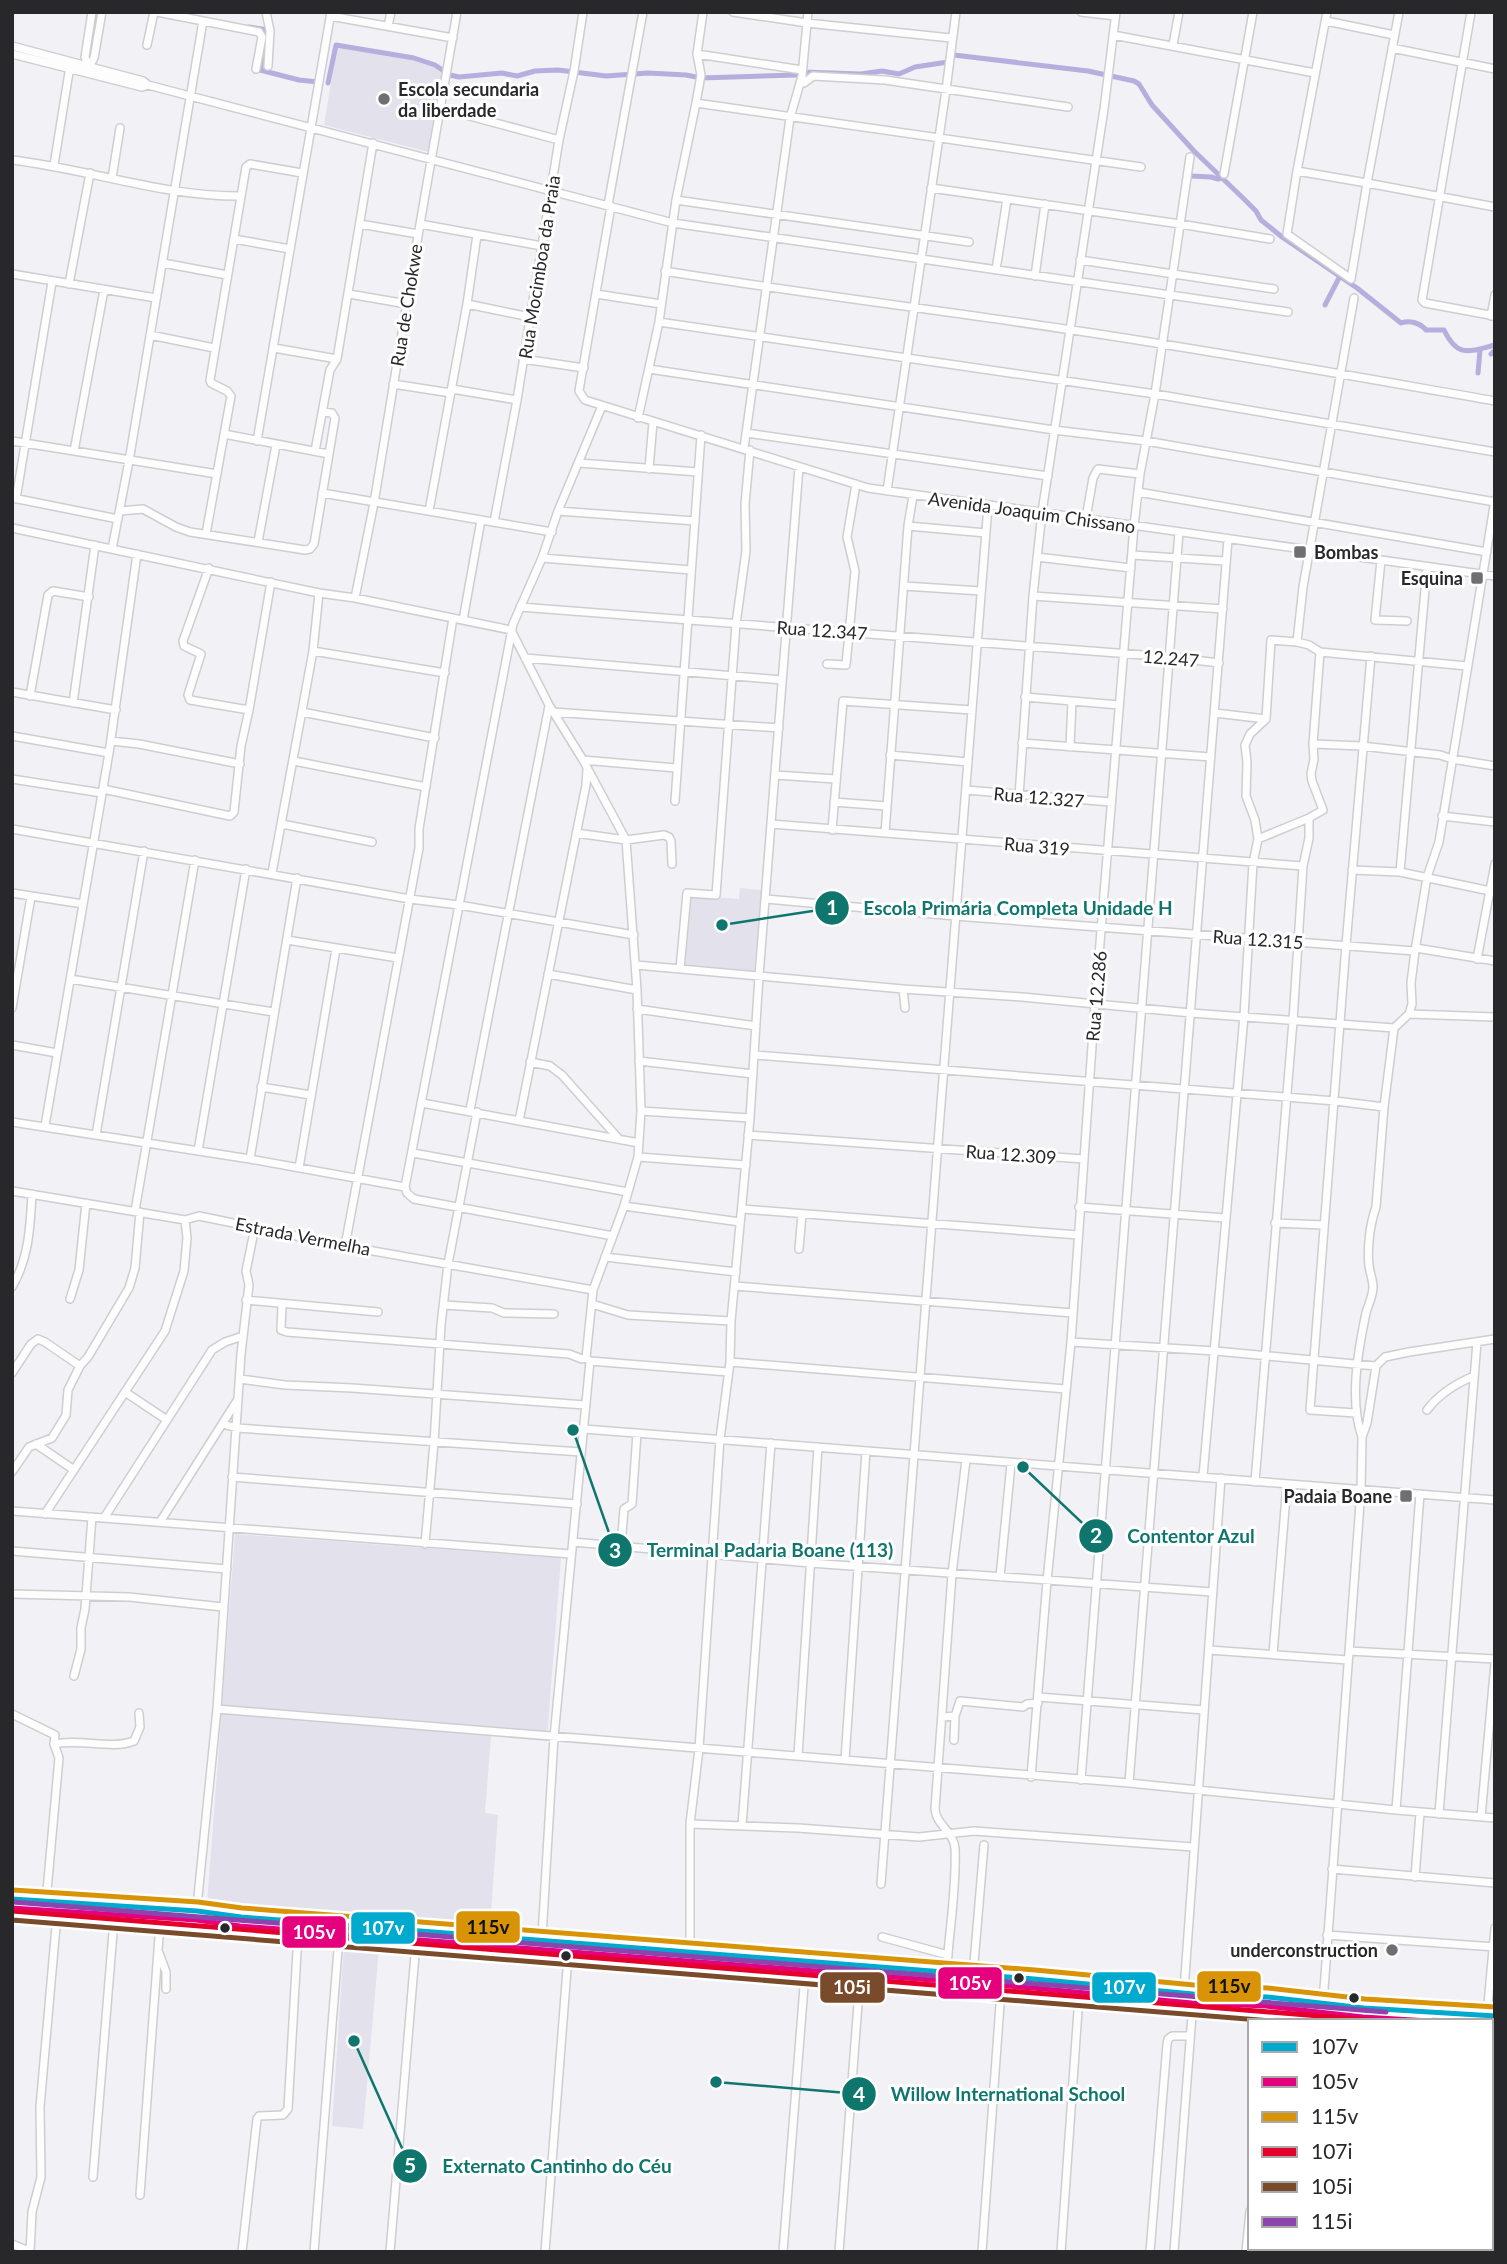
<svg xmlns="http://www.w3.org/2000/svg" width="1507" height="2264" font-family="Lato,sans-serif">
<rect width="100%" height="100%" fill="#f2f1f6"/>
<path fill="#e3e2ec" d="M337,45L406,57L432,65L444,73L429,152L324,125Z
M740,888L762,890L754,973L682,967L688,895L739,899Z
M235,1534L561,1558L547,1739L491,1736L485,1813L498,1815L490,1928L207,1904Z
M344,1945L379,1949L363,2129L332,2126Z"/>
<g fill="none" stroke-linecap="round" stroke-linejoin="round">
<path stroke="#b6aedd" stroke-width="5" d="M249,27L268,30L267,33
M266,46L260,70L299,80L318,82
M951,60L954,55L1088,71L1134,81L1139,84L1152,105L1163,117L1194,151L1245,200L1256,211L1261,220L1282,237L1357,288L1401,323C1410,320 1420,323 1426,330H1444C1458,359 1470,351 1495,345
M328,83L336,45L414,58L435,65L450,75L459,77L502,73L517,76L535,71L558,70L606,76L648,73L686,75L701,78L796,75L802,72L861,74L882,71L899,74L915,67L948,62
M1191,176L1211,177L1218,179L1222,178
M1325,305L1340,276
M1491,354L1495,350
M1478,373L1480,350"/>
<defs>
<path id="minor" d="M157,12L259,32L262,37L256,69
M266,12L270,31L268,66
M733,12L807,23L951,38
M1081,12L1115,16
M1327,12L1297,171L1367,183L1399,12
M1471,12L1422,300L1425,303L1495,316
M330,16L453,38
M1326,21L1394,35
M388,26L391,12
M1113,35L1315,73
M147,45L154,12
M1173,45L1179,12
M12,46L143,81L148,85L673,223L1288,312
M1392,48L1495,69
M12,54L142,87L148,85
M697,54L802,70
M88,66L85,57L92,12
M88,68L94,58L102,12
M800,83H804L813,76L885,80L1068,107
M696,103L1141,167
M440,108L559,140
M12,160C89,169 164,197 241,196
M54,165L70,66
M1297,171L1287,234L1351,279L1367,183L1495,207
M1224,174L1253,12
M112,178L120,128
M931,188L1180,224L1270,239
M676,200L969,242
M608,205L643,12
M611,206L580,385L579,391L585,400L868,488L1495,576
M360,224L418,234
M420,224L542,246
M234,239L290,249
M1080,260L1274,289
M163,263L227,275
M996,270L1007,199
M665,271C798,293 932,309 1065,329C1209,350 1352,376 1495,401
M12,274L156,298
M1035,276L1045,204
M69,284L90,173
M349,294L407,304
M596,294L661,304
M1354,298L1303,587L1297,642L1309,645L1320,652L1467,666
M467,304L530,317
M1491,316L1495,295
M659,322L1155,394L1495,452
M150,335L214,348
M274,348L337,359
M523,359L584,368
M649,369L1054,430L1146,441L1495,502
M393,384L451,393
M452,389L517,400
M602,406L558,511L542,558L513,624L405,1187L407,1193L414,1199L613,1236
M638,418L659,322L676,200L696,103L701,75L697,54L703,12
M746,433L1048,476
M224,434L329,454
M12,441L217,474
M257,441L331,12
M744,448L790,118L802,76L808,12
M74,451L104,290
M315,451L330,370L337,359L373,143
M579,463L698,472
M649,469L653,422
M887,491L946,90L956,12
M1138,492L1487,552
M322,493L552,532
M13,498L118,519
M16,499L52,282
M120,511L143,509L176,527L190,532L305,550L310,549L314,544L335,418L332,413L323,412
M429,511L467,304L477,235
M558,511L695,521
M1086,518L1093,478L1098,469L1140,474
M494,522L517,400L559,140L574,71L583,12
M908,526L986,533
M12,528L319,593L355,598L511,630
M206,534L231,396L227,391L211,383L210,380L246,167L250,164L302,173
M258,542L276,445
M112,549L129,461L203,21
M1132,555L1225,561
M1037,557L1131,568
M542,558L691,570
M1381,560L1375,620L1407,621
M209,568L183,641L184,646L201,654L188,695L190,700L249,710L271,582
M904,586L981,591
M1033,596L1223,609
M355,598L374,503L420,224L457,12
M520,607L1169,657L1219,663
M463,620L481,520
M511,630L549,705L583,760L626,840L637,990L641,1111L638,1157L624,1206L593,1290L586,1358L590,1361L554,1737L541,1953
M313,651L445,673
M525,658L782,680
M827,664L846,665L855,571L847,537L856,484
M12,692L116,710
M30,696L48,595L53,591L89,597
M1025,697L1119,705
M73,703L95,545
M302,712L435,738
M553,712L779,728
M1215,713L1266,719
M12,736L109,753
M111,741L139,744L240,764
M1022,743L1211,757
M1313,744L1362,746L1440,755L1452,759L1495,766
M1070,747L1072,701
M890,755L968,762
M583,760L676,768
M294,761L426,787
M775,775L836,779
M12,779L102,793
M103,789L230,816L234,812L241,746L249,710
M966,790L1111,802
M1019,796L1033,596L1042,512L1104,109L1116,12
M675,801L701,435
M834,802L886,806
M1442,816L1495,822
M282,824L372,842
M771,824L1303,866
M12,829L410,899L459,905L634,935
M832,830L843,701L972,710
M576,833L626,840L664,835L669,837L671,841L672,864
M885,833L908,526L913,496
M1258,839L1309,818
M1352,870L1400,872L1495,892
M1400,872L1427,567
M272,873L313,651L319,593
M12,893L83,904
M766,899L955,916L1415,951
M287,940L398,958
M1416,948L1495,961
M1477,959L1495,864
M636,965L903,989L1022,997L1191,1013L1394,1028
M680,969L687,893L716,895L736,624L746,551L745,504L750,450
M548,974L637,990
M70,979L273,1012
M903,989L905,1008
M12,1008L31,897
M637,1009L756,1026
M1409,1014L1495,1017
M12,1045L57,1053
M755,1055L1335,1101L1384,1107
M639,1061L753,1074
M530,1062L550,1066L562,1075L619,1139
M261,1087L311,1095
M422,1103L639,1143
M470,1110L549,706
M641,1111L750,1118
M519,1121L586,785L587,769
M12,1122L250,1159L405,1187
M45,1126L109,753L137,554
M96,1135L144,851
M748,1135L1084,1159
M198,1151L246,869
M413,1153L628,1192
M638,1157L746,1165
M250,1159L297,878
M299,1168L336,949
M12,1191L185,1220L199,1216L345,1246L593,1290
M624,1206L740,1222
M1079,1207L1225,1218
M742,1209L1078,1235
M135,1211L195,860
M1275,1223L1324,1225
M345,1246L419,848V829L453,618
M799,1249L802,1214
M605,1257L736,1272
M735,1286L1073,1313
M12,1287C29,1258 30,1228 32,1194
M70,1299L79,1270L86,1203
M246,1300L378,1312
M282,1304L281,1330L287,1332L569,1354L582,1359L586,1358
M592,1304L628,1315L731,1321
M444,1305L492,1308L504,1313L554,1314
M1071,1342L1215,1351L1376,1366L1385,1357L1409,1352L1495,1339
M590,1361L728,1372
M730,1362L1066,1389
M12,1373L31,1344L38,1339L45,1342L80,1366
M240,1379L285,1385L352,1388L585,1405
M125,1392L167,1420
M1427,1410C1439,1394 1455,1384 1474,1376
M1356,1413L1310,1410L1346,945L1371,656
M223,1424L237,1428L581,1452
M584,1429L1495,1500
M1362,1437C1349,1400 1358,1351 1366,1313C1368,1305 1373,1296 1373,1287C1373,1280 1370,1273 1369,1266C1367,1247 1370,1224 1376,1207L1384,1107L1394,1028L1409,1014L1412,1004L1411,983L1415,951L1427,877L1439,842L1495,500
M36,1444L74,1470
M12,1472L29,1447L52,1438L66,1415L68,1390L80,1366L88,1357L129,1288L135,1268L140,1212
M1203,1476L1244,1016L1253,863L1258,839L1255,820L1246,796L1247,762L1245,745L1250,734L1266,719L1271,640L1297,642
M232,1477L577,1504
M1255,1482L1293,1021L1303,866L1309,838V818L1323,810L1312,781L1311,774L1314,759L1313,744L1320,652
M12,1511L571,1554
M45,1514L165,1331L184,1271L187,1238L185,1220
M104,1518L212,1350L225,1342L243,1336
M160,1522L238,1399
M573,1542L810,1563L1212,1592
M425,1544L434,1443L441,1325L448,1264L477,1112
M621,1546L624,1509L632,1504L637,1433
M12,1551L227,1569
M1000,1577L1011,1464
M12,1594L129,1597L223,1607
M1209,1650L1348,1660
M1349,1651L1495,1659
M1273,1654L1287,1484
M74,1676L81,1649V1628L85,1609L92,1517
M1038,1697L1204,1710
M217,1709L1129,1783L1396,1810L1495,1818
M12,1714L55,1735L54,1744L59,1758L46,1902
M942,1717L955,1716L960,1701L1023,1707L1027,1704L1038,1703
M954,1740L955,1716
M54,1744C80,1738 111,1750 134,1741L140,1727L139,1713
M798,1756L818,1447
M845,1760L866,1451
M1031,1777L1047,1581L1071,1342L1095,1004L1134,526L1140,474L1155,394L1190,157
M1081,1780L1179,532
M1129,1783L1228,539
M1396,1810L1420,1494
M1439,1814L1477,1342
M1481,1817L1495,1663
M690,1824L798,1828L919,1837L974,1831L1193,1847
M742,1826L771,1443
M1332,1869L1495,1883
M1415,1877L1420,1813
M881,1884C919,1425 949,965 988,506
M195,1926L217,1709L241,1354L249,1285L246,1271L255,1227
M1327,1935L1495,1947
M882,1937L948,1955
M690,1952V1824L699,1749L720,1439L730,1362L731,1321L750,1118L759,976L799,467
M159,1953L166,1972V1989
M973,1975L984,1845
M946,1986C947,1940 957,1894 955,1848C954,1832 936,1825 935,1809L952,1574L966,1460
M1183,2004L1221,1478
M1487,2015L1495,1928
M1322,2016L1361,1490L1362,1437L1367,1423L1376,1366
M93,2177L114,1920
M140,2195L160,1923
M12,2244L29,2251
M30,2252L32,2212L41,2177L40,2107L57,1915
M242,2252L257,2119L259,2116L283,2115L288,2109L298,1934
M314,2252L339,1937
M390,2252L416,1943
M545,2252L569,1944
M783,2252L805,1974
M839,2252L860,1978
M982,2252L1002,1977
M1061,2252L1079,1996
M1150,2252L1167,2044L1168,2039L1172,2036H1190
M1174,2252L1193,2002
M1246,2252L1250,2211
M1329,2252V2248"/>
<path id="highway" d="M12,1899L197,1911L241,1917L1034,1979L1193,1994L1267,1997L1364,2008L1495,2016
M12,1911L1385,2021
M1491,2029L1495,2030"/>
</defs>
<use href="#minor" stroke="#ceced1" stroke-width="10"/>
<use href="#highway" stroke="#ceced1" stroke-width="13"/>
<use href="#minor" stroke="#fdfdfe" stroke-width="7"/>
<use href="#highway" stroke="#fdfdfe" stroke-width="10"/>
<defs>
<path id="bus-1" d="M12,1899L197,1911L241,1917L1034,1979L1193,1994L1267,1997L1364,2008L1495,2016"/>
<path id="bus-2" d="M12,1908L196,1920L240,1926L1033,1988L1192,2003L1266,2006L1363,2017L1429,2021"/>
<path id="bus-3" d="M13,1890L198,1902L242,1908L1035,1970L1194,1985L1268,1988L1365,1999L1495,2007"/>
<path id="bus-4" d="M12,1911L1382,2021"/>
<path id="bus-5" d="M12,1920L1272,2021"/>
<path id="bus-6" d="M13,1902L1386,2012"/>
</defs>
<use href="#bus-1" stroke="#fff" stroke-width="10"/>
<use href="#bus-2" stroke="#fff" stroke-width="10"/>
<use href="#bus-3" stroke="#fff" stroke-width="10"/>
<use href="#bus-4" stroke="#fff" stroke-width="10"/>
<use href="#bus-5" stroke="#fff" stroke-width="10"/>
<use href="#bus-6" stroke="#fff" stroke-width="10"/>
<use href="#bus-1" stroke="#00a9ce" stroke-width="5"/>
<use href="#bus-2" stroke="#e5007d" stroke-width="5"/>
<use href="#bus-3" stroke="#d89306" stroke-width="5"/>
<use href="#bus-4" stroke="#e4002b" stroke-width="5"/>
<use href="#bus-5" stroke="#7a4b2a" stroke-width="5"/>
<use href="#bus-6" stroke="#8e44ad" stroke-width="5"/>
</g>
<g fill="#6f6e71" stroke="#fff" stroke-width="2.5">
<circle cx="384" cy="99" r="7"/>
<rect x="1293" y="545" width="14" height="14" rx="3.5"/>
<rect x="1470" y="571" width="14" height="14" rx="3.5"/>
<rect x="1399" y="1489" width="14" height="14" rx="3.5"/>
<circle cx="1392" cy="1950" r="7"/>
</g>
<g fill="#28272a" stroke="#fff" stroke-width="2.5">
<circle cx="225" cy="1928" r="6"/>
<circle cx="566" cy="1956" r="6"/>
<circle cx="1019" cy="1978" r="6"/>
<circle cx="1354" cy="1998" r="6"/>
</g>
<g text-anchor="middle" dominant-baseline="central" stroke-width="6" stroke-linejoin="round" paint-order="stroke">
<g font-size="18" font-weight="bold" fill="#28272a" stroke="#fff" text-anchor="end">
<text x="398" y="89" text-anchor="start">Escola secundaria<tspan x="398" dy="21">da liberdade</tspan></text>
<text x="1314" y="552" text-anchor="start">Bombas</text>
<text x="1463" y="578">Esquina</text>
<text x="1392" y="1496">Padaia Boane</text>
<text x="1378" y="1950">underconstruction</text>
</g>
<g font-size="18" fill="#28272a" stroke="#fff">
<text transform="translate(539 267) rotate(-81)">Rua Mocimboa da Praia</text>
<text transform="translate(406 305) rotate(-81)">Rua de Chokwe</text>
<text transform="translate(1032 512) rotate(8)">Avenida Joaquim Chissano</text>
<text transform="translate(822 630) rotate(4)">Rua 12.347</text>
<text transform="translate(1171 658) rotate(5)">12.247</text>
<text transform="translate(1039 797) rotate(5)">Rua 12.327</text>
<text transform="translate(1037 846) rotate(5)">Rua 319</text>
<text transform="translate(1258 939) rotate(4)">Rua 12.315</text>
<text transform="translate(1096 996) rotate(-85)">Rua 12.286</text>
<text transform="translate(1011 1154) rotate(4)">Rua 12.309</text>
<text transform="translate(303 1236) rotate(11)">Estrada Vermelha</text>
</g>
</g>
<path fill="none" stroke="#0f766e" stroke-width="2.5" d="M722 925L832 908M1023 1467L1096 1536M573 1430L615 1550M716 2082L859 2094M354 2041L410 2166"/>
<g fill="#0f766e" stroke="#fff" stroke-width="2.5">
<circle cx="722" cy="925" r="7"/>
<circle cx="1023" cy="1467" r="7"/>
<circle cx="573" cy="1430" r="7"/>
<circle cx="716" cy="2082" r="7"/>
<circle cx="354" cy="2041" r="7"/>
<circle cx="832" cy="908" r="18"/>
<circle cx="1096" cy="1536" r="18"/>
<circle cx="615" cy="1550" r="18"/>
<circle cx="859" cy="2094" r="18"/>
<circle cx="410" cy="2166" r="18"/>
</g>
<g font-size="21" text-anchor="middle" font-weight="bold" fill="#fff">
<text x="832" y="915">1</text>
<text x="1096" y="1543">2</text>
<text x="615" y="1558">3</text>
<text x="859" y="2102">4</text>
<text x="410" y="2173">5</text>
</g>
<g font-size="19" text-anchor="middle" font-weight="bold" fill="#0f766e" stroke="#fff" stroke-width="6" stroke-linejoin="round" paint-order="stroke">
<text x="1018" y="915">Escola Primária Completa Unidade H</text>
<text x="1191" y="1543">Contentor Azul</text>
<text x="770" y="1557">Terminal Padaria Boane (113)</text>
<text x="1008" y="2101">Willow International School</text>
<text x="557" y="2173">Externato Cantinho do Céu</text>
</g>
<g stroke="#fff" stroke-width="2.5">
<rect x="455" y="1910" width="66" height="34" rx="7" fill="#d89306"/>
<rect x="350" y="1911" width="66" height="34" rx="7" fill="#00a9ce"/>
<rect x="281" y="1915" width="66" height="34" rx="7" fill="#e5007d"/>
<rect x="937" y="1966" width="66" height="34" rx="7" fill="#e5007d"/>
<rect x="1196" y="1970" width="66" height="33" rx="7" fill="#d89306"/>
<rect x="819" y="1971" width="67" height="33" rx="7" fill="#7a4b2a"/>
<rect x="1091" y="1971" width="66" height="33" rx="7" fill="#00a9ce"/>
</g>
<g font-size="19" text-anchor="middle" font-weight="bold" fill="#fff">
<text x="383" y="1935">107v</text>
<text x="314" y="1939">105v</text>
<text x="970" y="1990">105v</text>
<text x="852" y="1994">105i</text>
<text x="1124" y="1994">107v</text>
</g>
<g font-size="19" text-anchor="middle" font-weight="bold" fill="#111">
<text x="488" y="1934">115v</text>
<text x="1229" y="1993">115v</text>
</g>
<rect width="1507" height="2264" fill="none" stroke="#28272a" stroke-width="28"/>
<rect x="1248" y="2019" width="245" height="231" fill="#ffffff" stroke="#a9a9aa" stroke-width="2"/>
<rect x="1262" y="2042" width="35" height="10" fill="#00a9ce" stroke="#a9a9aa" stroke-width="2"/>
<text x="1311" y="2054" font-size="21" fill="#28272a">107v</text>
<rect x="1262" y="2077" width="35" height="10" fill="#e5007d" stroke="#a9a9aa" stroke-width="2"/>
<text x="1311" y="2089" font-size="21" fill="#28272a">105v</text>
<rect x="1262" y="2112" width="35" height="10" fill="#d89306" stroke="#a9a9aa" stroke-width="2"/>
<text x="1311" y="2124" font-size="21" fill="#28272a">115v</text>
<rect x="1262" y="2147" width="35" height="10" fill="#e4002b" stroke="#a9a9aa" stroke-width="2"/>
<text x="1311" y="2159" font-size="21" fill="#28272a">107i</text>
<rect x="1262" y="2182" width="35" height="10" fill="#7a4b2a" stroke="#a9a9aa" stroke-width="2"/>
<text x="1311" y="2194" font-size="21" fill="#28272a">105i</text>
<rect x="1262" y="2217" width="35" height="10" fill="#8e44ad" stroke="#a9a9aa" stroke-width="2"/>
<text x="1311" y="2229" font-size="21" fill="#28272a">115i</text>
</svg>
